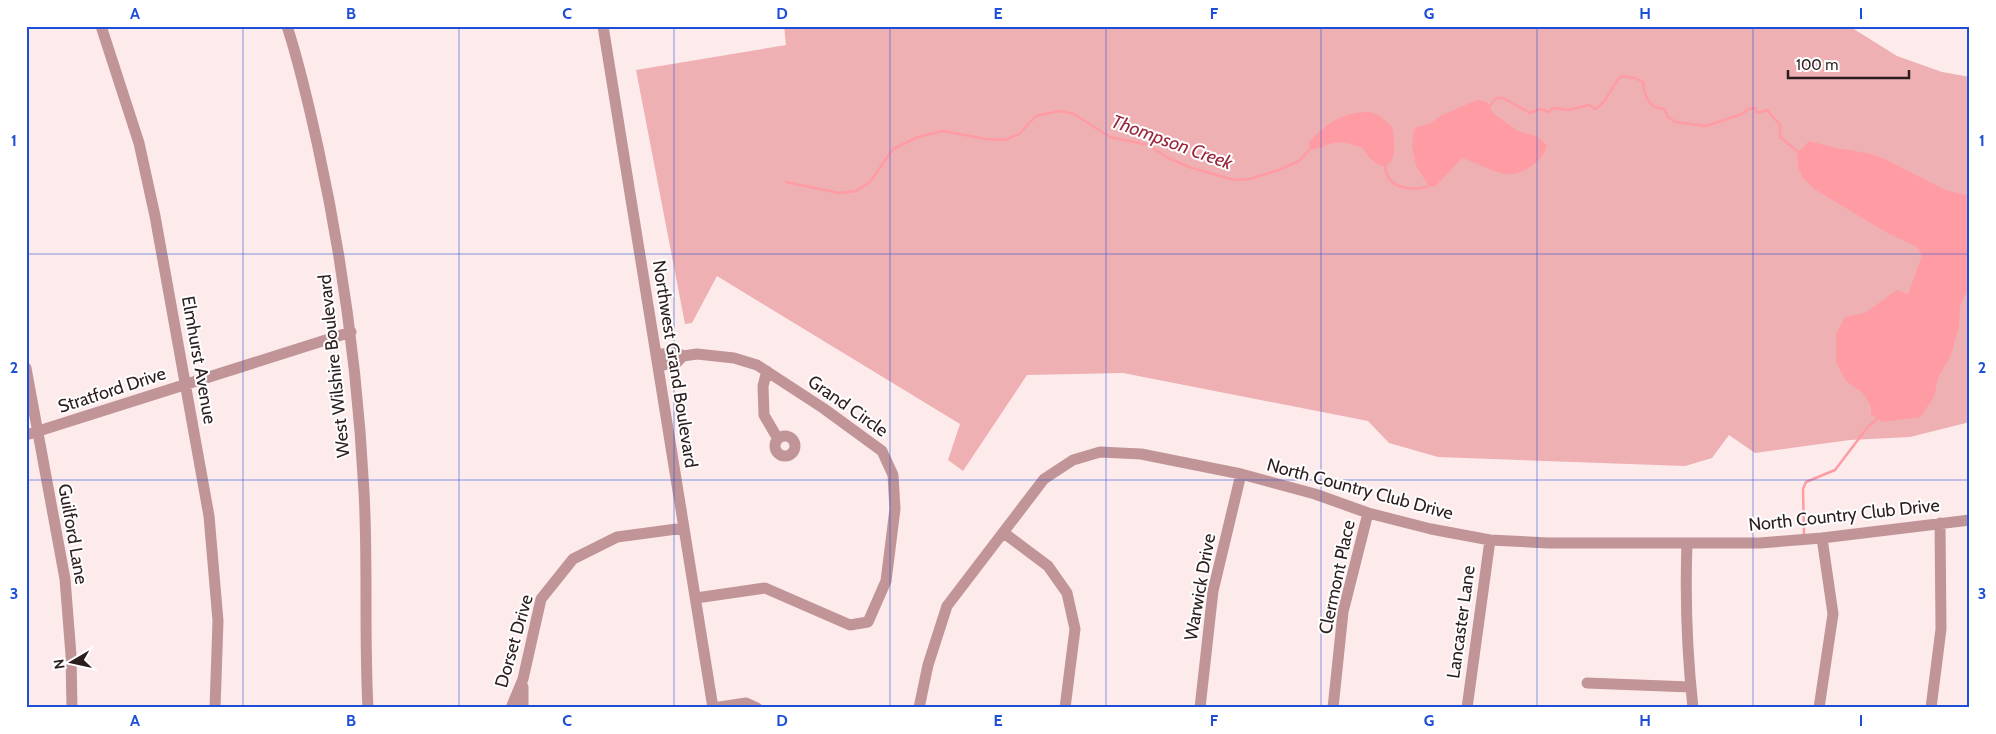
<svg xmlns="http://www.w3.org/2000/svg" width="1996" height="734" font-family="Cabin,sans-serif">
<rect width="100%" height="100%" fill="#fdebec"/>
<path fill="#efb0b4" d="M784,26H1849L1897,56L1942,72L1970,77V422L1910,437L1850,440L1755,453L1729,435L1712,458L1685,466L1438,457L1389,443L1368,421L1123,373L1027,375L963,471L948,460L960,424L717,276L692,323L685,324L636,70L786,45Z"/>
<path fill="#fe9ba3" d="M1477,100L1487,102L1493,113L1518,131L1536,136L1547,145C1544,160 1523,176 1506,174C1494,173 1475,162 1462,158L1435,187L1429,186L1416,166L1412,146L1414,130L1417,127L1429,124L1442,115Z
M1371,112L1380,116L1392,127C1394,136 1396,150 1392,159C1385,176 1367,157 1363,148C1354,145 1344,141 1334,143C1326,144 1319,150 1310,149L1309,142C1328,122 1342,112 1371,112Z
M1809,141L1836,148L1867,153L1883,158L1945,190L1970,196V284L1960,306L1959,326L1951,355L1938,378L1934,397L1920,417L1882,422L1871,414V406L1863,393L1846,381L1836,362V334L1845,317L1865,313L1897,290L1908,294L1922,256L1917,247L1889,234L1814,189L1802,177L1798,152Z"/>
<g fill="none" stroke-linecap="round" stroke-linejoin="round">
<path stroke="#fe9ba3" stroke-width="2.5" d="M1489,107L1496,98H1503L1530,113L1540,109L1549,112L1553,108L1569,110L1589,105L1595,109C1608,103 1611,84 1622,76L1635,78L1643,82C1644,95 1649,109 1665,109L1667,116L1675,122L1706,126L1742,114L1748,109L1755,108L1757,113L1767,110L1780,125V137L1798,152L1800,170L1804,172
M1384,162C1385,168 1387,177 1391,181C1399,189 1421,191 1430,185
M786,182L839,193L856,191L870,182L893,149L918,137L943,131L986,139L1005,140L1019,134L1036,116L1059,111L1074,114L1110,137L1148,145L1168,158L1189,167L1234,180L1250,179L1279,170L1299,161L1312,147
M1804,534L1803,489L1806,482L1835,470L1867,428L1879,417"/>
<path stroke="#c19597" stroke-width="11" d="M101,26L139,143L155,216L209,516L218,621L215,708
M287,26C300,66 309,106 318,147C343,261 358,376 364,492C368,564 364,636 368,708
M603,26L713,708
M656,355L676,352L683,356
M658,366L677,362L683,356L697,354L734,358L757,365L823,408L882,451L893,475L895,509L886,581L868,622L850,625L765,588L696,598
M26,368L65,579L71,655L72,708
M767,371L763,386L764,415L778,439
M26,435L351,332
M775 446a10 10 0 1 1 20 0a10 10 0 1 1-20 0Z
M1004,533L1048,566L1067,593L1075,629L1065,708
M1687,543C1685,598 1687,653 1693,708
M1587,683L1690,687
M511,708L523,679L541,599L573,559L617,537L684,528
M523,708V687
M713,708L746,703L757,708
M919,708L928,665L947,606L1044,479L1073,460L1100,452L1141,454L1241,474L1315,494L1368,513L1431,529L1490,540L1548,543H1760L1822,538L1970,520
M1200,708L1213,591L1241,474
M1333,708L1343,612L1368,513
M1467,708L1490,540
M1819,708L1833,614L1822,538
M1931,708L1941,629L1940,523"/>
</g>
<path fill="none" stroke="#1d4ed8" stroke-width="1" stroke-opacity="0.55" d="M243,26V708M459,26V708M674,26V708M890,26V708M1106,26V708M1321,26V708M1537,26V708M1753,26V708M26,254H1970M26,480H1970"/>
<g text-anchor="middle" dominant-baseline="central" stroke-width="4" stroke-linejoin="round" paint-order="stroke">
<g font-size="18" fill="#2c1d1e" stroke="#fff">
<text transform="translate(199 360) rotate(80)">Elmhurst Avenue</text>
<text transform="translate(675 364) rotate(81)">Northwest Grand Boulevard</text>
<text transform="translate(334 366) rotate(-96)">West Wilshire Boulevard</text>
<text transform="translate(112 390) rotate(-18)">Stratford Drive</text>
<text transform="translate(848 406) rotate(35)">Grand Circle</text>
<text transform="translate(1360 489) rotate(15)">North Country Club Drive</text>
<text transform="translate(1844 515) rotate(-6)">North Country Club Drive</text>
<text transform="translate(73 534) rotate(80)">Guilford Lane</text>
<text transform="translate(1337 577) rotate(-78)">Clermont Place</text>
<text transform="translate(1200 587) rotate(-80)">Warwick Drive</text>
<text transform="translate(1461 622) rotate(-82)">Lancaster Lane</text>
<text transform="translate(514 641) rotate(-74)">Dorset Drive</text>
</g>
<g font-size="19" font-style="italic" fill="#99273d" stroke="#fff">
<text transform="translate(1172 142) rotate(20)">Thompson Creek</text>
</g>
</g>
<rect width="1996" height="734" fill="none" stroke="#ffffff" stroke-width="55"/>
<g transform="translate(72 662) rotate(261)" stroke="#ffffff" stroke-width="4" paint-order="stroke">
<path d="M0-4L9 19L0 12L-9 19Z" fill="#2c1d1e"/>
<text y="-8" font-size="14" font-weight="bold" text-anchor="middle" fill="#2c1d1e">N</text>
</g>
<path d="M1788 70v8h121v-8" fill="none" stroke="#2c1d1e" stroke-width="2.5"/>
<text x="1796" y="70" font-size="15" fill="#2c1d1e" stroke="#ffffff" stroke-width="4" paint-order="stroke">100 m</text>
<rect x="28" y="28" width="1940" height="678" fill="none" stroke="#1d4ed8" stroke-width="2"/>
<g font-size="16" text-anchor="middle" font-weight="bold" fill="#1d4ed8">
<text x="135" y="19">A</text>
<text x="351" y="19">B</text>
<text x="567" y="19">C</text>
<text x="782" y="19">D</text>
<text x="998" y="19">E</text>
<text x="1214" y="19">F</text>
<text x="1429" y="19">G</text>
<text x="1645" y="19">H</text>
<text x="1861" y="19">I</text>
<text x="14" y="146">1</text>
<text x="1982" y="146">1</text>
<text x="14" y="373">2</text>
<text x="1982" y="373">2</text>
<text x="14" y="599">3</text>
<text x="1982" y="599">3</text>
<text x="135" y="726">A</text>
<text x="351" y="726">B</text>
<text x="567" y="726">C</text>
<text x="782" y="726">D</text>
<text x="998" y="726">E</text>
<text x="1214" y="726">F</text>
<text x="1429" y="726">G</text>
<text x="1645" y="726">H</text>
<text x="1861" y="726">I</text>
</g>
</svg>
